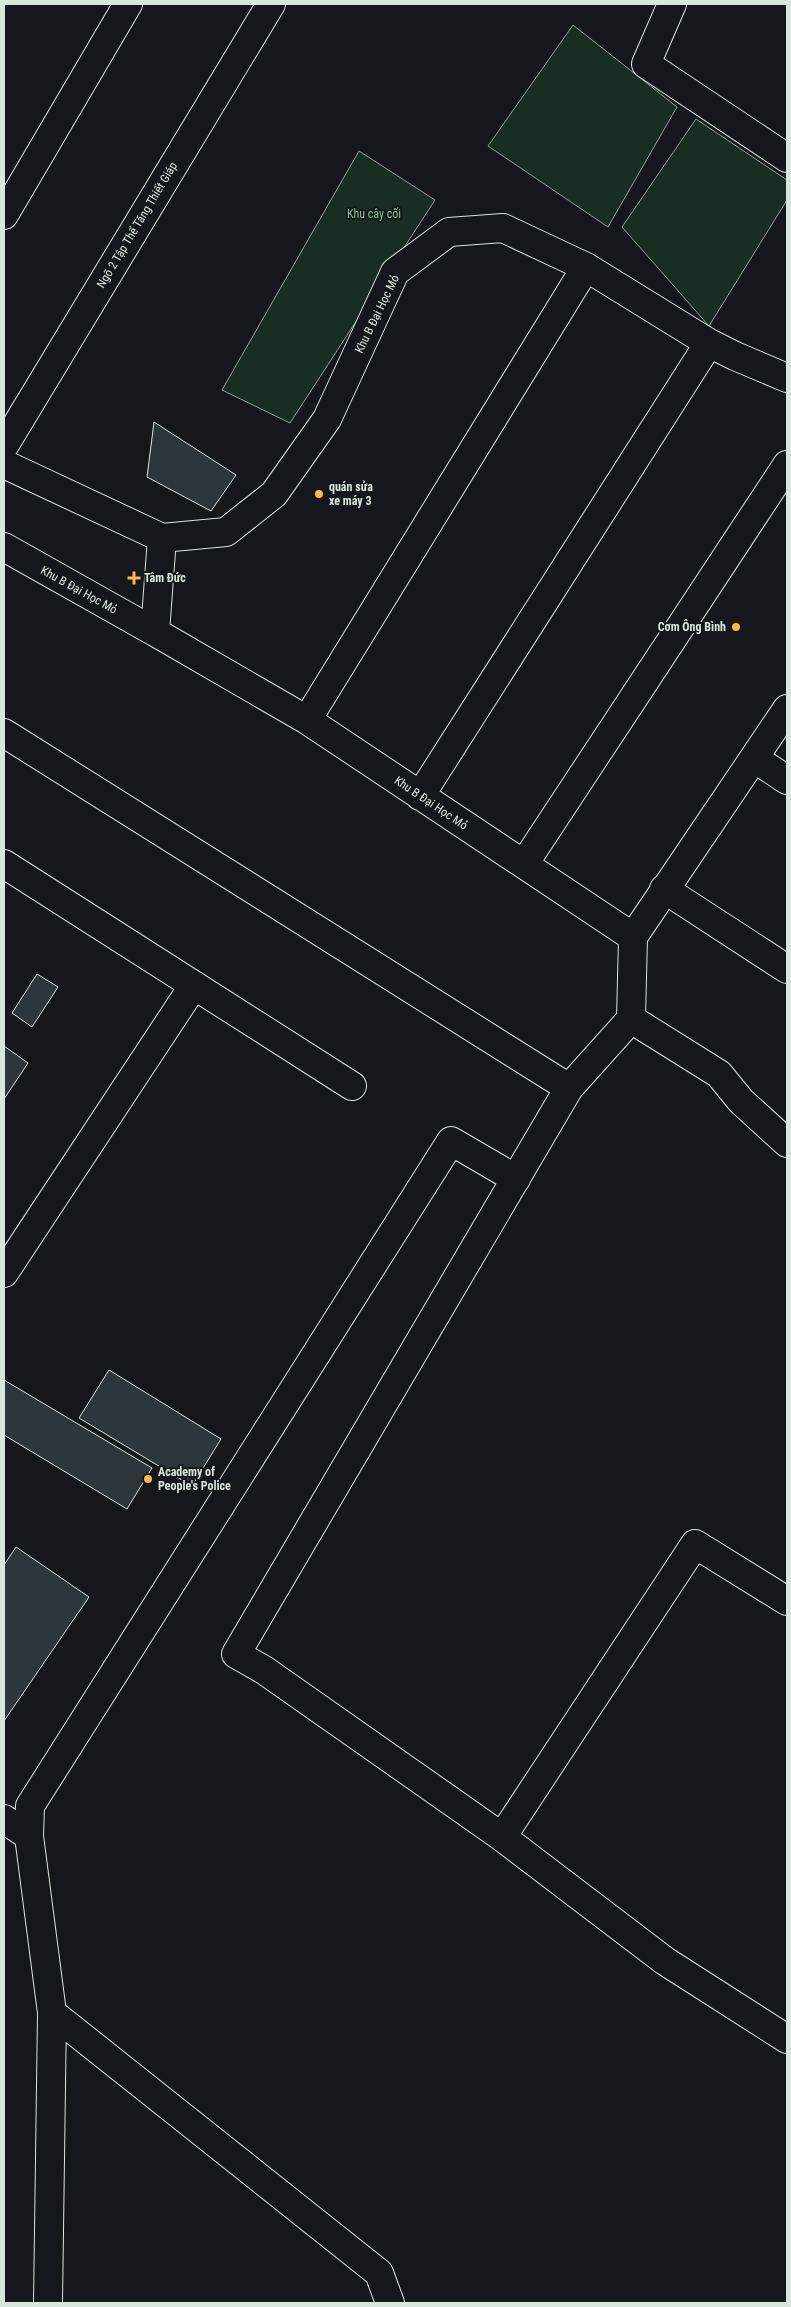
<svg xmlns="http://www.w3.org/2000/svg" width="791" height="2307" font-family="'Roboto Condensed',sans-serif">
<rect width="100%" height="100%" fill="#14181c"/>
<path fill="#1a2d24" stroke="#939e99" d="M573,25L677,107L608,227L488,146Z
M696,119L787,180V200L709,326L622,227Z
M359,151L435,200L290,423L222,390Z"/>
<path fill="#2c363c" stroke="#d8e6dc" d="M154,422L236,475L211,511L147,477Z
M37,974L58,987L32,1027L12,1013Z
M4,1046L28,1063L4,1099Z
M109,1370L221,1439L192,1486L79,1418Z
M4,1380L152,1468L127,1509L4,1435Z
M16,1547L89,1597L4,1721V1565Z"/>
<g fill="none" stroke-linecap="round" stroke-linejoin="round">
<defs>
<path id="minor" d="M672,4L646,64L787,158
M4,215L128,4
M4,446L271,4
M4,464L162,538
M4,547L155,632L162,538L226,532L274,494L327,419L395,272L449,232L503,228L586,267L709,343L735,356L787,378
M155,632L307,720L633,937L631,1019
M307,720L586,267
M4,733L569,1088
M754,758L787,780
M420,796L709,343
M4,864L352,1086
M524,864L787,465
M664,889L787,969
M633,937L787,709
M631,1019L569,1088L236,1654L264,1670L502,1837L665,1961L787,2039
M631,1019L719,1074L741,1101L787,1143
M4,1273L194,985
M4,1819L29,1836
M502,1837L695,1544L787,1601
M52,2013L379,2273L390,2303
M48,2303L52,2013L29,1836L30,1806L451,1141L516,1179"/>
</defs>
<use href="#minor" stroke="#d8e6dc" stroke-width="30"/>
<use href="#minor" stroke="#14181c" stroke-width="28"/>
</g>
<g fill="#ffb74d" stroke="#14181c" stroke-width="2">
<circle cx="319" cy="494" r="5"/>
<path d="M131.5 570.5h5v5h5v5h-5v5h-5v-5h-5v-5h5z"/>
<circle cx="736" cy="627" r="5"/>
<circle cx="148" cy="1479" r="5"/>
</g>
<g text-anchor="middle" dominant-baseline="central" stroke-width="4" stroke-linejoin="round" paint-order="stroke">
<g font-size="12" fill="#8ac095" stroke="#14181c">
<text x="374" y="214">Khu cây cối</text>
</g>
<g font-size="12" fill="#d8e6dc" stroke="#14181c">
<text transform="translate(137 225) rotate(-59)">Ngõ 2 Tập Thể Tăng Thiết Giáp</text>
<text transform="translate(377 314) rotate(-64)">Khu B Đại Học Mỏ</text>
<text transform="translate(79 590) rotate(29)">Khu B Đại Học Mỏ</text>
<text transform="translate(431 803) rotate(34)">Khu B Đại Học Mỏ</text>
</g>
<g font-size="12" font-weight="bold" fill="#d8e6dc" stroke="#14181c" text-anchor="start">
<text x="329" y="487">quán sửa<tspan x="329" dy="14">xe máy 3</tspan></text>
<text x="144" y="578">Tâm Đức</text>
<text x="726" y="627" text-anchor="end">Cơm Ông Bình</text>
<text x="158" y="1472">Academy of<tspan x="158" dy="14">People's Police</tspan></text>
</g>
</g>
<rect width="791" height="2307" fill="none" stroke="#d8e6dc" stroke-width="10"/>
</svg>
